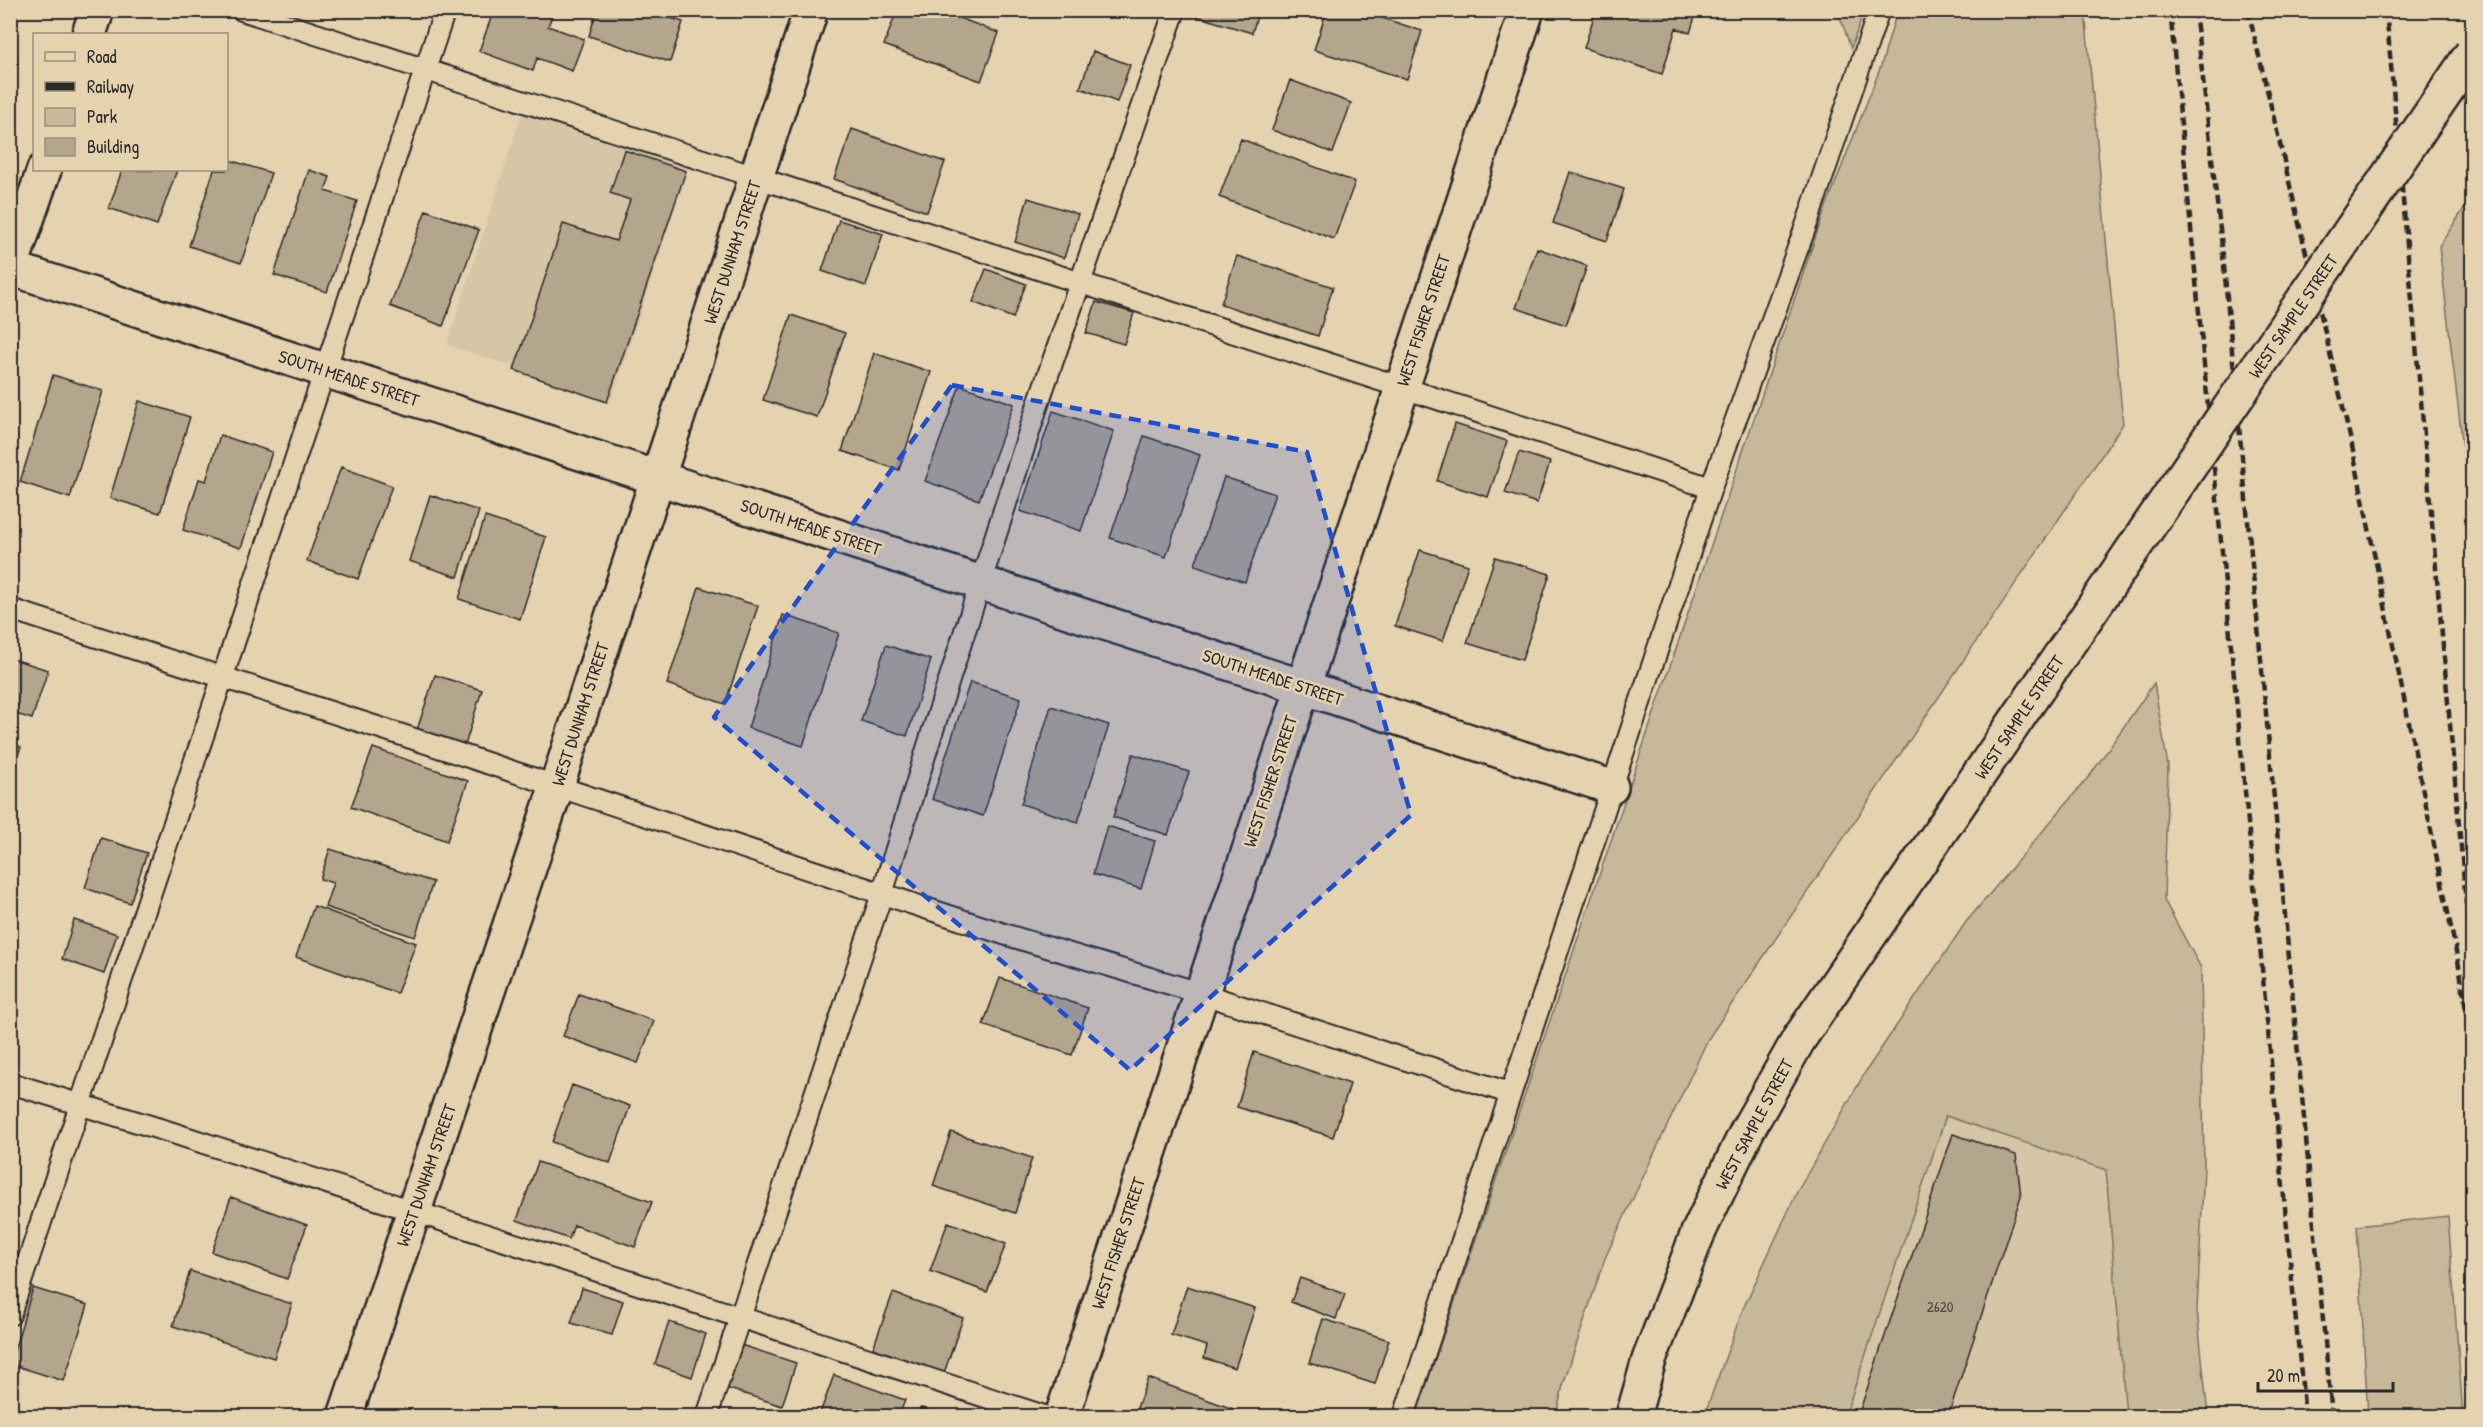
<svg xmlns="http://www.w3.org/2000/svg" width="2483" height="1427" font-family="'Patrick Hand',sans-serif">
<rect width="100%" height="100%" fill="#e5d3b0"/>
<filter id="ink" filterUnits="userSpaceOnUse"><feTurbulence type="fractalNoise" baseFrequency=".0167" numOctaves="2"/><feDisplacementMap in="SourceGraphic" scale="12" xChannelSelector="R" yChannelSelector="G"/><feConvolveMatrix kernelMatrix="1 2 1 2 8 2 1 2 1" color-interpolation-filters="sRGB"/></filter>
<g filter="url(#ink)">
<path fill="#d6c6a6" d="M524,107L690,163L612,399L447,345Z
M1946,1116L2106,1170L2126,1416H1845Z"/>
<path fill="#c7b89a" stroke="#797262" stroke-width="1.5" d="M1838,11H1864L1851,48Z
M1897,11H2085L2123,424L1708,1039L1605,1258L1563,1385L1556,1416H1416L1824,212L1881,66Z
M2472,197V524L2439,246Z
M2154,683L2168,766L2164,900L2201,968L2204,1167L2197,1310L2208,1416H2126L2106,1170L1946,1116L1845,1416H1704L1743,1309L1797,1192L1866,1071L1966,922L2091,774Z
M2448,1216L2463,1416H2368L2357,1226Z"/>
<path fill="#b4a68d" stroke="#2b2b2b" stroke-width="1.5" d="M494,10H538L552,16L548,26L584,39L572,71L537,58L533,71L479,51Z
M597,10H663L661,15L683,22L670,62L589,36Z
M897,10H938L999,33L981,81L884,45Z
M1195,10H1259L1252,33L1193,15Z
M1327,10H1358L1422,31L1407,79L1314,50Z
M1596,10H1697L1690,33L1676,28L1662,74L1584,48Z
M1093,51L1130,65L1117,102L1080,88Z
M1290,80L1351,103L1333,153L1272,130Z
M852,129L945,162L927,212L834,179Z
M1241,139L1355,182L1334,239L1219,197Z
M624,150L686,171L607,402L514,370L563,224L616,241L630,200L610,193Z
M226,159L271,173L241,263L189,246L214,170H226Z
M122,170H177L157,225L109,208Z
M309,170L330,177L325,191L357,201L327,292L274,275Z
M1570,172L1624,189L1607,241L1553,223Z
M1028,198L1078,214L1064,258L1015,242Z
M426,210L479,230L443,326L390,306Z
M839,220L883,234L866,286L822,271Z
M1537,248L1587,266L1566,325L1516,308Z
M1237,256L1333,287L1318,336L1221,304Z
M986,269L1026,284L1013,318L973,302Z
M1096,302L1134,313L1124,344L1086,333Z
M791,315L845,333L817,417L763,400Z
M874,353L931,372L899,470L842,451Z
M53,375L103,391L70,498L20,482Z
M960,385L1014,404L979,500L925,481Z
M139,401L190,417L160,513L110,498Z
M1053,411L1114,431L1081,531L1020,511Z
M1455,424L1507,441L1488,497L1437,481Z
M220,435L272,452L241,548L183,530L199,479L206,481Z
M1144,436L1200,455L1166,557L1110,538Z
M1519,452L1550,462L1537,503L1505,493Z
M341,467L392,486L358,579L307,561Z
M1224,477L1275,494L1245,582L1195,565Z
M430,495L479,511L458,577L409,561Z
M485,517L546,537L520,619L459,599Z
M1420,550L1468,565L1443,641L1395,626Z
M1495,557L1550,574L1522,660L1467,643Z
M699,587L758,606L725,704L667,684Z
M783,615L839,633L803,746L748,728Z
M886,645L931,660L907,736L861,721Z
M10,658L48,670L32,719L10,712Z
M435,675L482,690L465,745L417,730Z
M970,682L1021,698L983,816L932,799Z
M1051,706L1109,725L1078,822L1021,804Z
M10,743L21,747L10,777Z
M373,748L468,781L447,841L351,807Z
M1133,754L1189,772L1168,835L1113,817Z
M1107,826L1155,841L1141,889L1093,874Z
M101,838L147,853L130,903L85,888Z
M330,849L433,882L415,937L325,907L333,883L320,879Z
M314,906L416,943L397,993L296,957Z
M74,920L117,934L104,974L62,959Z
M1000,978L1088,1008L1072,1055L983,1025Z
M579,994L654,1021L638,1063L563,1036Z
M1254,1052L1350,1084L1333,1137L1237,1107Z
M572,1085L630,1106L610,1163L552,1142Z
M951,1132L1032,1158L1015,1213L933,1186Z
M1953,1134L2016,1155L2021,1196L1948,1416H1858Z
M538,1162L652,1202L635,1247L574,1225L569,1239L517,1220Z
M231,1197L307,1225L287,1279L212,1252Z
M948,1222L1006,1244L987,1292L930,1271Z
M190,1271L292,1304L274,1358L173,1326Z
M1300,1278L1345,1294L1336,1319L1291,1302Z
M1187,1286L1255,1308L1235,1368L1204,1358L1207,1346L1171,1335Z
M33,1288L88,1305L64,1381L10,1364Z
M582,1288L623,1301L612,1335L571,1323Z
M893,1293L963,1318L944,1373L873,1348Z
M1323,1319L1389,1340L1375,1384L1309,1363Z
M669,1322L706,1334L692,1377L655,1364Z
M741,1345L796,1363L782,1406L726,1388Z
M834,1375L905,1400L899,1416H819Z
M1148,1378L1244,1413L1243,1416H1134Z
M921,1408L946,1416H919Z"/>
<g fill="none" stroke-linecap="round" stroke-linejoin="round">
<defs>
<path id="service" d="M242,10L1711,488
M10,609L399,734L1007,935L1200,993L1509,1093
M10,1083L173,1133L1044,1416
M10,1315L445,10
M707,1416L882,894L932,733L1041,395L1175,10
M1404,1416L1711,488L1807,223L1879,10"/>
<path id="minor" d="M89,34L97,10
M10,268L1611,787
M10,269L44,170
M345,1416L556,788L811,10
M1062,1416L1527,10"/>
<path id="secondary" d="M1633,1416L1649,1360L1698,1233L1748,1129L1799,1039L1974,782"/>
</defs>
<use href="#service" stroke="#2b2b2b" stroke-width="24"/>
<use href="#minor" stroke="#2b2b2b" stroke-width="38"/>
<use href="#secondary" stroke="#2b2b2b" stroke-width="38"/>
<use href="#service" stroke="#e5d3b0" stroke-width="20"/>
<use href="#minor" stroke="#e5d3b0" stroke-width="33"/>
<use href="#secondary" stroke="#e5d3b0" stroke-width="33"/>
<path stroke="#2b2b2b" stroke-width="4.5" stroke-dasharray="9 4.5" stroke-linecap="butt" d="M2170,10L2305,1416
M2195,10L2223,255L2332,1416
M2248,10L2351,441L2460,971L2472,1049
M2386,10L2472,970"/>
<defs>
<path id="secondary-bridge" d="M1974,782L2472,53"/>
</defs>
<use href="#secondary-bridge" stroke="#2b2b2b" stroke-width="38" stroke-linecap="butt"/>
<use href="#secondary-bridge" stroke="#e5d3b0" stroke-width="33"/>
</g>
</g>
<path fill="#1d4ed8" fill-opacity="0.2" stroke="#1d4ed8" stroke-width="4.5" stroke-dasharray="12 8" stroke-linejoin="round" d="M952,385L1307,452L1411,815L1130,1070L714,717Z"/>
<g text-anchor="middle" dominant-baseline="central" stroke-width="5" stroke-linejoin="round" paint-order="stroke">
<g font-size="15" fill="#4d4a44">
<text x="1940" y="1306">2620</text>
</g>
<g font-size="18" fill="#2b2b2b" stroke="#e5d3b0">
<text transform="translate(732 252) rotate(-72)">WEST DUNHAM STREET</text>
<text transform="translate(2293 316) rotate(-56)">WEST SAMPLE STREET</text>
<text transform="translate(1423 320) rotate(-72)">WEST FISHER STREET</text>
<text transform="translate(349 378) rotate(18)">SOUTH MEADE STREET</text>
<text transform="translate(811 527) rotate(18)">SOUTH MEADE STREET</text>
<text transform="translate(1273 677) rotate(18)">SOUTH MEADE STREET</text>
<text transform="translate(580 714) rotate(-72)">WEST DUNHAM STREET</text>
<text transform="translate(2019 717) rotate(-56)">WEST SAMPLE STREET</text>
<text transform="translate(1270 781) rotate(-72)">WEST FISHER STREET</text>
<text transform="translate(1754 1124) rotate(-62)">WEST SAMPLE STREET</text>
<text transform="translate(426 1175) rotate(-71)">WEST DUNHAM STREET</text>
<text transform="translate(1118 1243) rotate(-72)">WEST FISHER STREET</text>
</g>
</g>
<rect width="2483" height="1427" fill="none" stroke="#e5d3b0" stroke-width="36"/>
<rect x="18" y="18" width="2447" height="1391" fill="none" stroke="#2b2b2b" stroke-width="2" filter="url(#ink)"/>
<rect x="33" y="33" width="195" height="138" fill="#e5d3b0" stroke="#9b907b" stroke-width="1.5"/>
<rect x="45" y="52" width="30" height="9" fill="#e5d3b0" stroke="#9b907b" stroke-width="1.5"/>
<text x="87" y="63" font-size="18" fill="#2b2b2b">Road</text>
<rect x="45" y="82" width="30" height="9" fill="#2b2b2b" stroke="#9b907b" stroke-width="1.5"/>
<text x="87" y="93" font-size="18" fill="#2b2b2b">Railway</text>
<rect x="45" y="108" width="30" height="18" fill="#c7b89a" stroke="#9b907b" stroke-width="1.5"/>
<text x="87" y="123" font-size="18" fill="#2b2b2b">Park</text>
<rect x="45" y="138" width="30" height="18" fill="#b4a68d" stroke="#9b907b" stroke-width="1.5"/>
<text x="87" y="153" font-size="18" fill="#2b2b2b">Building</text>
<path d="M2258 1382v9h135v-9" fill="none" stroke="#2b2b2b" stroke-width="3"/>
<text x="2267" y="1382" font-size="18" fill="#2b2b2b" stroke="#e5d3b0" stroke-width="4.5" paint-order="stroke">20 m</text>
</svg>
